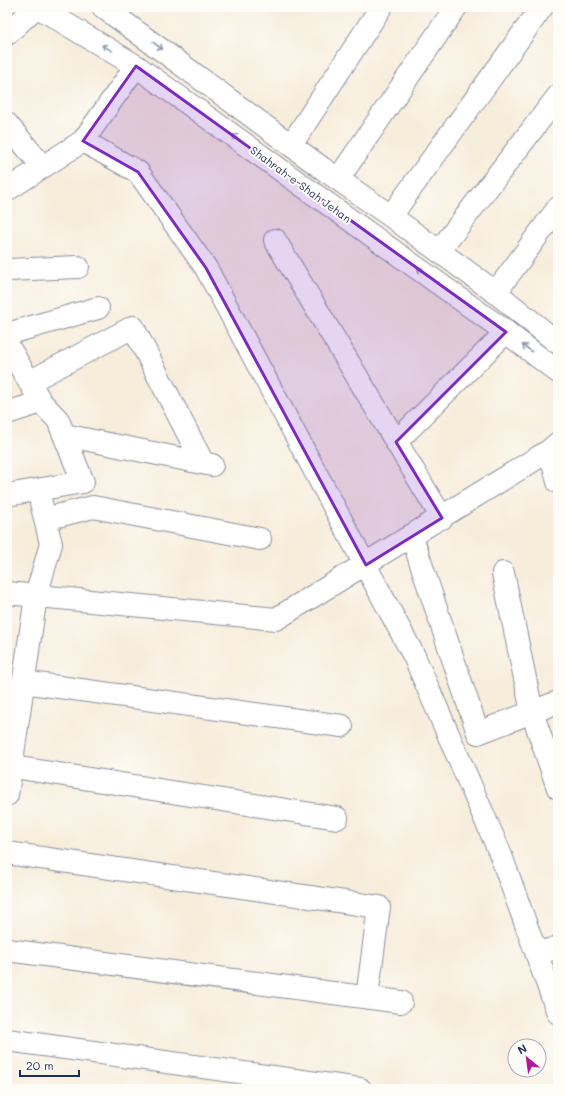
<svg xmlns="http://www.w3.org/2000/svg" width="565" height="1096" font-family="Mali,sans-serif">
<rect width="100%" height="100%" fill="#fdfcf7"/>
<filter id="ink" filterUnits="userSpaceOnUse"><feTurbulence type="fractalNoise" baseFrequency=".025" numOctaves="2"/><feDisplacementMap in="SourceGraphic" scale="8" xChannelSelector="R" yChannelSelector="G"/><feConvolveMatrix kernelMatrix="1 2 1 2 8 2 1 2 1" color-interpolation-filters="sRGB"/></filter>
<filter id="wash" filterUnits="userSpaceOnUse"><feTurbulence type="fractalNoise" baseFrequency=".012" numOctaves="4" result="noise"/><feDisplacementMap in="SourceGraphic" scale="16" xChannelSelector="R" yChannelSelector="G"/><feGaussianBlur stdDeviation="0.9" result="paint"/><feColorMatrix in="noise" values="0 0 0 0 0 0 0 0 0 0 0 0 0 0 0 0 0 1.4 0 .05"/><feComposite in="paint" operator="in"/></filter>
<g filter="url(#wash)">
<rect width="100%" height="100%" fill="#f7eddb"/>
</g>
<g filter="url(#ink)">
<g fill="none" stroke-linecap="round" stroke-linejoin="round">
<defs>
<path id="minor" d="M7,34L36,7
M7,124L43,167
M83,141L138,172L206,268L414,656L500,853L558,1013
M291,145L381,7
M343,172L456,7
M7,190L83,141L136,66
M396,209L542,7
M275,240L442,518
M443,246L558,96
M7,270L78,267
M499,288L558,208
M7,334L98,308
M7,344L41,402L58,420L83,482L7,495
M29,382L133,327L203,463
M7,413L41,402
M64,435L212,465
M396,442L506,332
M550,450L558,482
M45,519L93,507L260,539
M412,537L478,733L558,702
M503,573L532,712L558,788
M7,593L276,619L550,450L558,443
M23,682L342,726
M7,766L337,818
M7,795L36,596L51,544L38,490
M7,853L379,907L367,997
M7,950L401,1002
M537,954L558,947
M7,1040L360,1089"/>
<path id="secondary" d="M38,7L136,66L506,332L558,372
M103,7L322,168L392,217L495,292L558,343"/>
</defs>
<use href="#minor" stroke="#898e9c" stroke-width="24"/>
<use href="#secondary" stroke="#898e9c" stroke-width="24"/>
<use href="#minor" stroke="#fff" stroke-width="22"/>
<use href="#secondary" stroke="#fff" stroke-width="22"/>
</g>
<defs><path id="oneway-shaft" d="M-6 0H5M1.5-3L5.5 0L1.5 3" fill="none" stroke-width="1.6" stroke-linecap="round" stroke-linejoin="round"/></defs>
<g stroke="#8d97ae">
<use href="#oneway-shaft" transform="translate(158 46) rotate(37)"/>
<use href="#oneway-shaft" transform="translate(107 48) rotate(-149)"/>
<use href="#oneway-shaft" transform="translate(237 138) rotate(-144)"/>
<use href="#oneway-shaft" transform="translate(422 271) rotate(-144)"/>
<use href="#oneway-shaft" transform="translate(527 348) rotate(-143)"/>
</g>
</g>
<path fill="#7b2cbf" fill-opacity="0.2" stroke="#7b2cbf" stroke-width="3" stroke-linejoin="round" d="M136,66L506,332L396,442L442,518L366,565L206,268L138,172L83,141Z"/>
<g text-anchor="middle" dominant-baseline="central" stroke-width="4" stroke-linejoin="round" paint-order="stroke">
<g font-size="11" fill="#1b2f5e" stroke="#fdfcf7">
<text transform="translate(301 184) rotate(36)">Shahrah-e-Shah Jehan</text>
</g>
</g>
<rect width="565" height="1096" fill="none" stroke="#fdfcf7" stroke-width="24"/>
<g transform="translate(527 1058) rotate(331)"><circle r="19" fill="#fdfcf7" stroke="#a3aaba"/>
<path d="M0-3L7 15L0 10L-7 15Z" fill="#b5179e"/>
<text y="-6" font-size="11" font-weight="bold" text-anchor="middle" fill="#1b2f5e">N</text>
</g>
<path d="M20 1070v6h59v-6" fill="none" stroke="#1b2f5e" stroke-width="2"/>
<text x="26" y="1070" font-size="12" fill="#1b2f5e" stroke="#fdfcf7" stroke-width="3" paint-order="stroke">20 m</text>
</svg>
